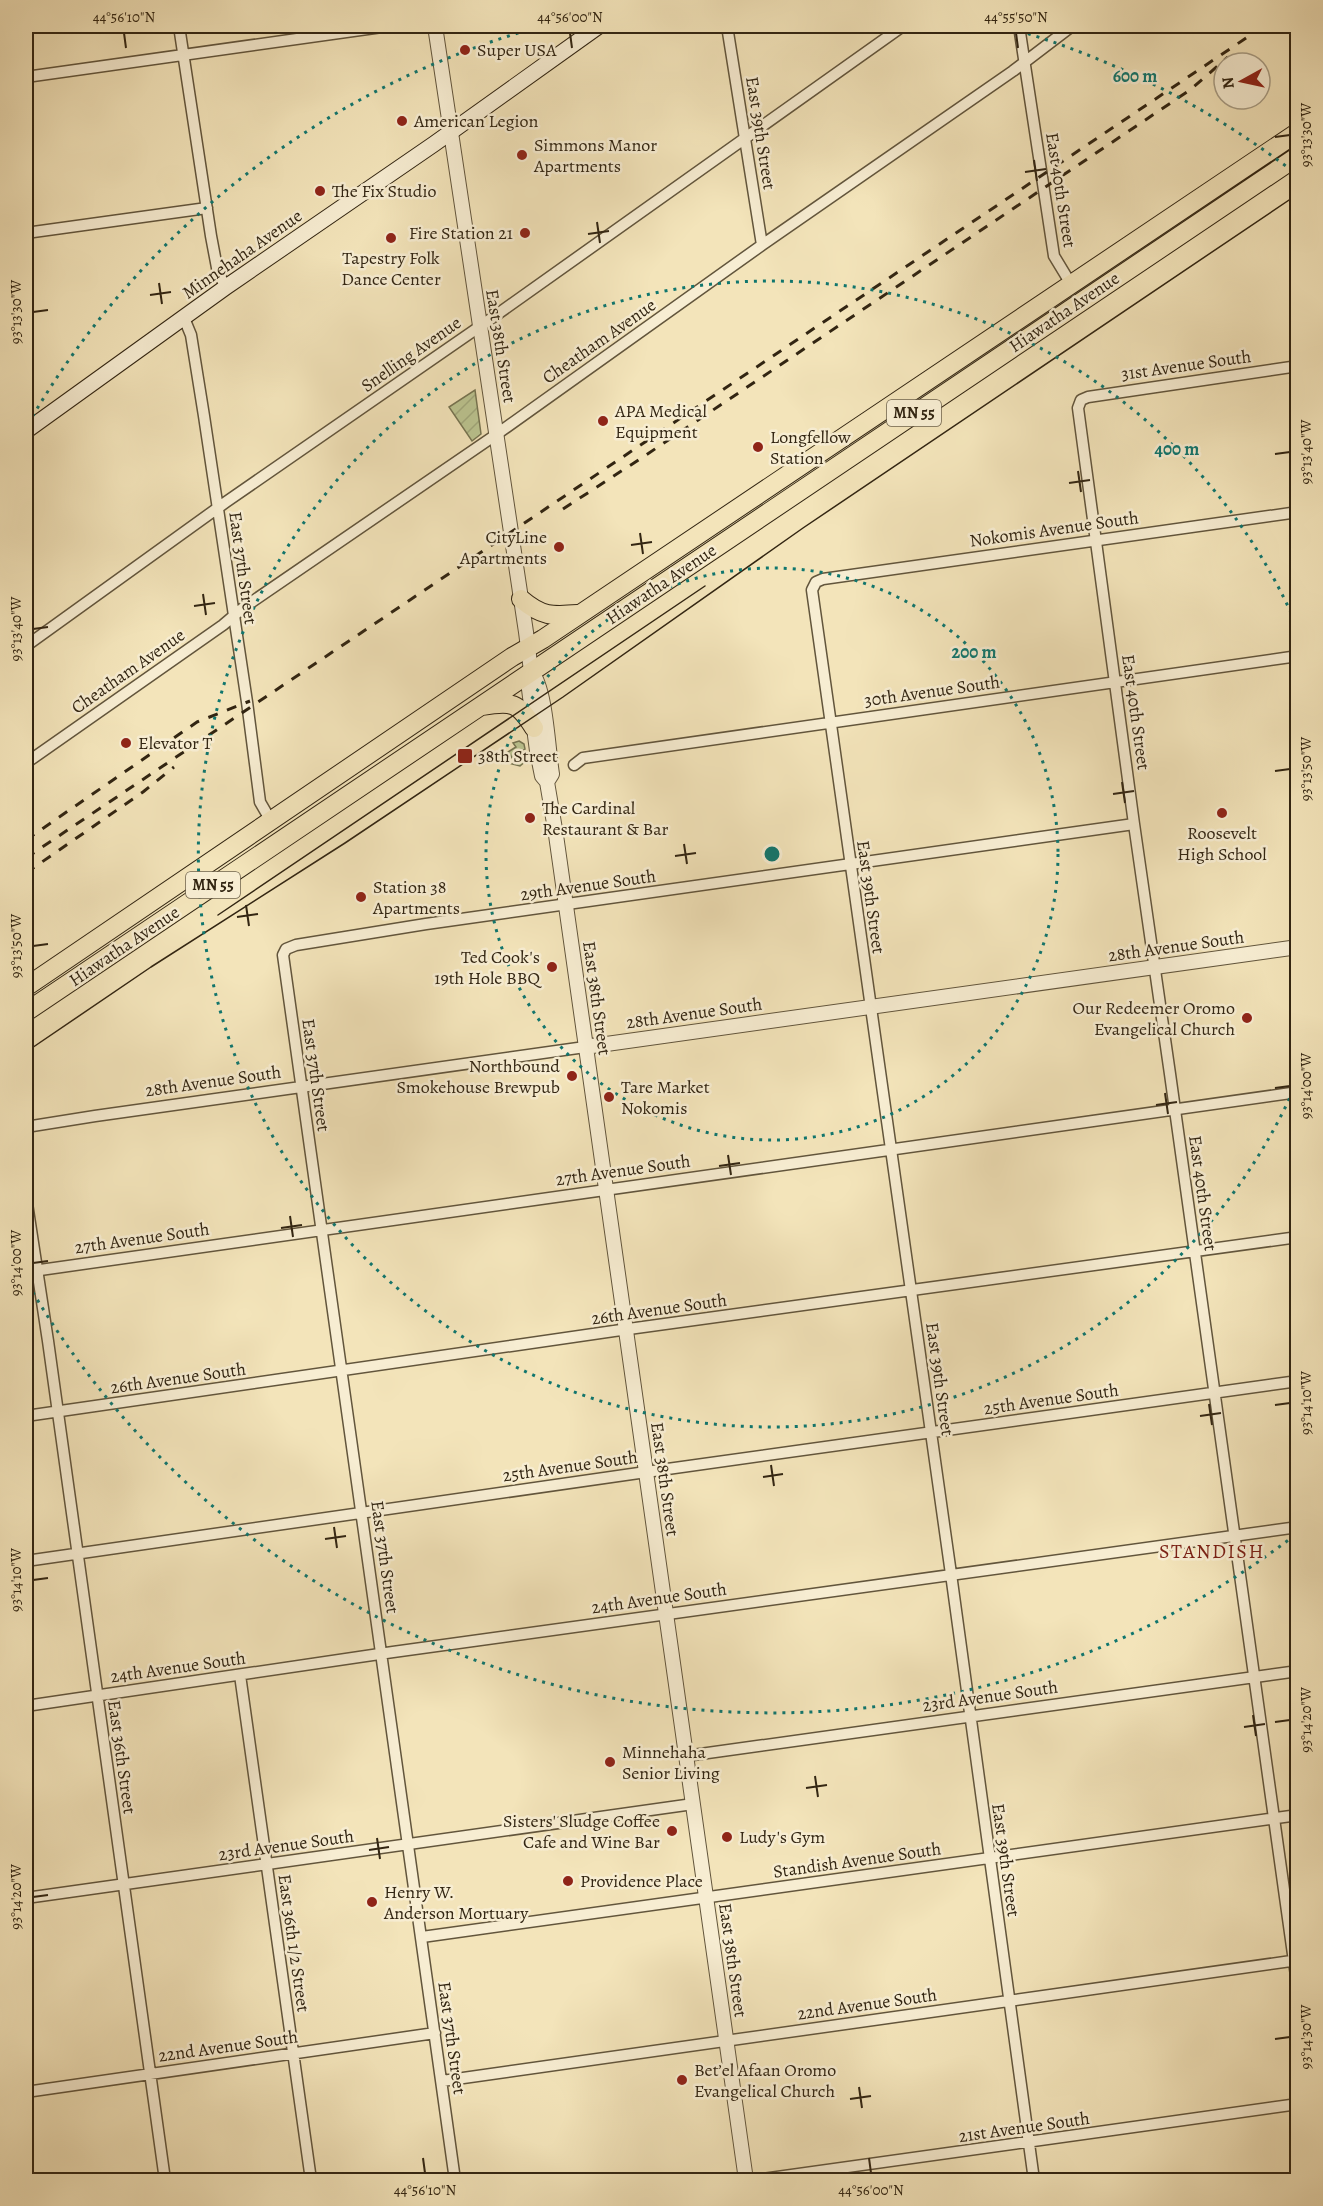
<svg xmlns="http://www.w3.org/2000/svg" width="1323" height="2206" font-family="Alegreya,serif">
<defs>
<pattern id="grass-tufts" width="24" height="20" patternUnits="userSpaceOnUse" patternTransform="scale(1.5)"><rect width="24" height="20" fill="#bbc490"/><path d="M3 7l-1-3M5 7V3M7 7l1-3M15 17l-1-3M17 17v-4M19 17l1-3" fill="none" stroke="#a1a87b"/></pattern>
<pattern id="garden-furrows" width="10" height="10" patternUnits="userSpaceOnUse" patternTransform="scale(1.5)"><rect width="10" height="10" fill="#bbc490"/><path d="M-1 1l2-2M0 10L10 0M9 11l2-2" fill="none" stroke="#a1a87b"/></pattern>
</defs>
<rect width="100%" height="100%" fill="#f3e4ba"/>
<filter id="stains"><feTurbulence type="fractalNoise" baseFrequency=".00333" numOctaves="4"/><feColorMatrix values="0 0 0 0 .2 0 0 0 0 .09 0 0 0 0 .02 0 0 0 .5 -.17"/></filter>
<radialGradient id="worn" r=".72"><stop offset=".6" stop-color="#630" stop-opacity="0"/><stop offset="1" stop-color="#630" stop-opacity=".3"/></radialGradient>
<path fill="url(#grass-tufts)" stroke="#767451" stroke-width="1.5" d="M519,741L524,744L525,749L523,750L524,754H526L527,760L520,766L512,764L515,762L508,752L516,747L513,743Z"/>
<path fill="url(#garden-furrows)" stroke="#767451" stroke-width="1.5" d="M475,390L481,434L472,441L449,407Z"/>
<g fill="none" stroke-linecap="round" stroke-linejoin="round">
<defs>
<path id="minor" d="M179,26L211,236L218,273L226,287
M727,26L762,245
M1019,26L1054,256L1071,284
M26,77L389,26
M26,233L207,208
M184,318L191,335L204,416L247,702L260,802L271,821
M1298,366L1088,397L1081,400L1078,408L1134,824L1170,1074L1298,1990
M26,646L226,502L492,318L903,26
M26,763L223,625L243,608L497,434L762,245L1013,71L1072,26
M574,765L583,758L1298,656
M26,1127L95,1116L585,1047
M26,1197L48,1341L165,2180
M26,1272L1298,1092
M26,1416L614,1331L1298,1237
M26,1561L646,1472L1298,1381
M240,1675L311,2180
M26,1706L393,1652L1298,1527
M686,1756L1298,1671
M26,1898L693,1804
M422,1937L1298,1815
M442,2081L1298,1960
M26,2092L435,2033
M455,2180L283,955L286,949L296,945L426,924L1134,824
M755,2180L1298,2104
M1034,2180L951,1574L812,590L816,582L823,579L1298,512"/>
<path id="tertiary" d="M435,26L526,632L531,671L529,689L537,751L542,776L547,782L556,835L746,2180
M531,671C546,688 548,750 552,774L547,782
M585,1047L1298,947"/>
<path id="secondary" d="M26,431L226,287L434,144L599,26"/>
<path id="trunk" d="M521,599C542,617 552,616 579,614
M482,706C512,701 518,702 534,728
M26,987L512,657L543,639L1298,132
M26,1012L1298,156"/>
</defs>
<use href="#minor" stroke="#62553c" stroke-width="13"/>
<use href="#tertiary" stroke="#62553c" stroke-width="16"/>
<use href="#secondary" stroke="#322512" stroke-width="17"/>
<use href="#trunk" stroke="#322512" stroke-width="20"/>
<use href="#minor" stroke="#f7edd2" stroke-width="10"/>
<use href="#tertiary" stroke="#f7edd2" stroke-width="14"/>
<use href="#secondary" stroke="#f7edd2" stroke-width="15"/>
<use href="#trunk" stroke="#f3e4ba" stroke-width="18"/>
<path stroke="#322512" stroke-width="1.5" d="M218,915L705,586
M26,1052L151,967L345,843L563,697L803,528L1298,194"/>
<path stroke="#322512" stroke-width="3" stroke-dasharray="10 10" stroke-linecap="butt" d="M563,509L643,457L1190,90L1228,57
M26,840L197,722L250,701
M26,858L1264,26
M26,873L143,792L174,767"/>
</g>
<path fill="none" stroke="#322512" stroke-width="2" d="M124,33L126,48M570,33L572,48M1016,33L1018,48M1275,137L1290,135M1034,160L1037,181M1025,172L1046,169M597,222L600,243M588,234L609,231M159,283L162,304M150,295L171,292M33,312L48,310M1275,454L1290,452M1078,471L1081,492M1069,483L1090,480M640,533L643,554M631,545L652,542M203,594L206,615M194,606L215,603M33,629L48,627M1275,771L1290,769M1122,782L1125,803M1113,794L1134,791M684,844L687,864M675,856L696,853M246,905L249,926M237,917L258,914M33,946L48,944M1275,1088L1290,1086M1165,1093L1168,1114M1156,1105L1177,1102M728,1155L731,1175M719,1166L740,1163M290,1216L293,1237M281,1228L302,1225M33,1263L48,1261M1209,1404L1212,1425M1275,1405L1290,1403M1200,1416L1221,1413M771,1465L774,1486M763,1477L783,1474M334,1527L337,1548M325,1539L346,1536M33,1580L48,1578M1253,1715L1256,1736M1275,1722L1290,1720M1244,1727L1265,1724M815,1776L818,1797M806,1788L827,1785M377,1838L380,1859M369,1850L389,1847M33,1897L48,1895M1275,2039L1290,2037M859,2087L862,2108M850,2099L871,2096M423,2158L425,2173M869,2158L871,2173"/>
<g fill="none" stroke="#0f766e" stroke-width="3" stroke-dasharray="3 6">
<circle cx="772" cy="854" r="286"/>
<path d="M1297 1082A573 573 0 1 1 1297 626"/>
<path d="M1295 1535A859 859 0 0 1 28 1284M28 424A859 859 0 0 1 542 26M1002 26A859 859 0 0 1 1295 173"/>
</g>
<g fill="#8f2418" stroke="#f7edd2" stroke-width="2">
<circle cx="465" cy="50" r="6"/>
<circle cx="402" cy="121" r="6"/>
<circle cx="522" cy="155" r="6"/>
<circle cx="320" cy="191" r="6"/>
<circle cx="525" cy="233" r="6"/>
<circle cx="391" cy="238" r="6"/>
<circle cx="603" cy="421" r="6"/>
<circle cx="758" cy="447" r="6"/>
<circle cx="559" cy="547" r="6"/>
<circle cx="126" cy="743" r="6"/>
<rect x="457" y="748" width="16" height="16" rx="3"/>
<circle cx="1222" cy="813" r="6"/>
<circle cx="530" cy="818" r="6"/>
<circle cx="361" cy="897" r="6"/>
<circle cx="552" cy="967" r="6"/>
<circle cx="1247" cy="1018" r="6"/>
<circle cx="572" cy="1076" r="6"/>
<circle cx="609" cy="1097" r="6"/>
<circle cx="610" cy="1762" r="6"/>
<circle cx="672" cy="1831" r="6"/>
<circle cx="727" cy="1837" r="6"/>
<circle cx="568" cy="1881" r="6"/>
<circle cx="372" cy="1902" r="6"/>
<circle cx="682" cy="2080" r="6"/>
</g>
<g text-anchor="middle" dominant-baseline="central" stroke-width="5" stroke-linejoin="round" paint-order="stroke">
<g fill="#f7edd2" stroke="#6d614c" stroke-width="1.5">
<rect x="887" y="400" width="54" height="26" rx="4.5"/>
<rect x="186" y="872" width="54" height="26" rx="4.5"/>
</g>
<g font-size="16" font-weight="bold" fill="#322512">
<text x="914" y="413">MN 55</text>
<text x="213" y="885">MN 55</text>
</g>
<g font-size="18" fill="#322512" stroke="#f7edd2" text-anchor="start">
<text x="477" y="50">Super USA</text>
<text x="414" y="121">American Legion</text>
<text x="534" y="145">Simmons Manor<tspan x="534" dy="21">Apartments</tspan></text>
<text x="332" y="191">The Fix Studio</text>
<text x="513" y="233" text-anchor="end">Fire Station 21</text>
<text x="391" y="258" text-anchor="middle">Tapestry Folk<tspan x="391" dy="21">Dance Center</tspan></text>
<text x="615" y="411">APA Medical<tspan x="615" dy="21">Equipment</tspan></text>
<text x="770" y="437">Longfellow<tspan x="770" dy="21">Station</tspan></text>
<text x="547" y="537" text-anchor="end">CityLine<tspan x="547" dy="21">Apartments</tspan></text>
<text x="138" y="743">Elevator T</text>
<text x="478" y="756">38th Street</text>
<text x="542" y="808">The Cardinal<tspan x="542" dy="21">Restaurant &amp; Bar</tspan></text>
<text x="1222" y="833" text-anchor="middle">Roosevelt<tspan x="1222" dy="21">High School</tspan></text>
<text x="373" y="887">Station 38<tspan x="373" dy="21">Apartments</tspan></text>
<text x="540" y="957" text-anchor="end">Ted Cook's<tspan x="540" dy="21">19th Hole BBQ</tspan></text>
<text x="1235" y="1008" text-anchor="end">Our Redeemer Oromo<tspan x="1235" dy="21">Evangelical Church</tspan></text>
<text x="560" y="1066" text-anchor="end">Northbound<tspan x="560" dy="21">Smokehouse Brewpub</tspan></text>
<text x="621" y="1087">Tare Market<tspan x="621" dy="21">Nokomis</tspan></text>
<text x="622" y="1752">Minnehaha<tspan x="622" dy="21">Senior Living</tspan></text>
<text x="660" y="1821" text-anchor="end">Sisters' Sludge Coffee<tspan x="660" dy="21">Cafe and Wine Bar</tspan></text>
<text x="739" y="1837">Ludy's Gym</text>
<text x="580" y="1881">Providence Place</text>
<text x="384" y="1892">Henry W.<tspan x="384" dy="21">Anderson Mortuary</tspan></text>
<text x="694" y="2070">Bet’el Afaan Oromo<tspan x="694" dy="21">Evangelical Church</tspan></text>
</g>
<g font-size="18" fill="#322512" stroke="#f7edd2">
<text transform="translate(761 133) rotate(81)">East 39th Street</text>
<text transform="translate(1061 190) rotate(81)">East 40th Street</text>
<text transform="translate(242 254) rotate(-35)">Minnehaha Avenue</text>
<text transform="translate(1064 312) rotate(-34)">Hiawatha Avenue</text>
<text transform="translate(599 341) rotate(-35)">Cheatham Avenue</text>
<text transform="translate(501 346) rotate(81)">East 38th Street</text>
<text transform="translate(411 354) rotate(-35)">Snelling Avenue</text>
<text transform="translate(1186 365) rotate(-8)">31st Avenue South</text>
<text transform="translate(1054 529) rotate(-8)">Nokomis Avenue South</text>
<text transform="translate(243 568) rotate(82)">East 37th Street</text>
<text transform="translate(661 584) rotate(-34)">Hiawatha Avenue</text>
<text transform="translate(128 671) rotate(-35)">Cheatham Avenue</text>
<text transform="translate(932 691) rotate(-8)">30th Avenue South</text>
<text transform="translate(1136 712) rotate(82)">East 40th Street</text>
<text transform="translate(588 885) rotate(-8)">29th Avenue South</text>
<text transform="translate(871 897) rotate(82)">East 39th Street</text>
<text transform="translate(124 946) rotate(-34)">Hiawatha Avenue</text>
<text transform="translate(1176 946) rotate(-8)">28th Avenue South</text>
<text transform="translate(597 998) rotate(82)">East 38th Street</text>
<text transform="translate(694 1013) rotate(-8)">28th Avenue South</text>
<text transform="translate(316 1075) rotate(82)">East 37th Street</text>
<text transform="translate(213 1081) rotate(-8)">28th Avenue South</text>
<text transform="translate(623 1170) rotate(-8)">27th Avenue South</text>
<text transform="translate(1203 1193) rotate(82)">East 40th Street</text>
<text transform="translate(142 1238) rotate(-8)">27th Avenue South</text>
<text transform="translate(659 1309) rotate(-8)">26th Avenue South</text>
<text transform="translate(178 1378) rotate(-8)">26th Avenue South</text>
<text transform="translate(940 1379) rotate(82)">East 39th Street</text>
<text transform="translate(1051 1399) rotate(-8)">25th Avenue South</text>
<text transform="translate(570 1466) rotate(-8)">25th Avenue South</text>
<text transform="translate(665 1479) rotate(82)">East 38th Street</text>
<text transform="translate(385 1557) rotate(82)">East 37th Street</text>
<text transform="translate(659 1598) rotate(-8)">24th Avenue South</text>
<text transform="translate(178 1667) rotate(-8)">24th Avenue South</text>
<text transform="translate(990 1696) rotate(-8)">23rd Avenue South</text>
<text transform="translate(122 1757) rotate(82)">East 36th Street</text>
<text transform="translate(286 1845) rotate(-8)">23rd Avenue South</text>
<text transform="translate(857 1860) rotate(-8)">Standish Avenue South</text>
<text transform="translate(1006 1860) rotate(82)">East 39th Street</text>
<text transform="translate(294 1943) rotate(82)">East 36th 1/2 Street</text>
<text transform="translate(733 1960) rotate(82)">East 38th Street</text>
<text transform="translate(867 2004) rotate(-8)">22nd Avenue South</text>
<text transform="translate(452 2038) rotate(82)">East 37th Street</text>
<text transform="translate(228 2046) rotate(-8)">22nd Avenue South</text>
<text transform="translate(1024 2127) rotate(-8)">21st Avenue South</text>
</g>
<g font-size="20" letter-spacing="1.5" fill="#7a1f14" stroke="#f7edd2">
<text x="1212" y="1551">STANDISH</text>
</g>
</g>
<circle cx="772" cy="854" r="9" fill="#0f766e" stroke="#f7edd2" stroke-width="3"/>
<g font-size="18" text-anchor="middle" font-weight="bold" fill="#0f766e" stroke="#f7edd2" stroke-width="5" stroke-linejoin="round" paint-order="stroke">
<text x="1135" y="82">600 m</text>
<text x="1177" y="455">400 m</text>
<text x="974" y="658">200 m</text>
</g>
<rect width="1323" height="2206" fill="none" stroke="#f3e4ba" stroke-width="66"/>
<g transform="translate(1242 81) rotate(262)"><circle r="28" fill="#f7edd2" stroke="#a89d85" stroke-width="1.5"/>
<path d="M0-4.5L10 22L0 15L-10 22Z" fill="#8f2418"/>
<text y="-9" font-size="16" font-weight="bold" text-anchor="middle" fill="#322512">N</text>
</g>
<rect x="33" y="33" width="1257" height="2140" fill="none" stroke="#322512" stroke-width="2"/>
<g font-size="15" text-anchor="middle" fill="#322512">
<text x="124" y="22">44°56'10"N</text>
<text x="570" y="22">44°56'00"N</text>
<text x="1016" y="22">44°55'50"N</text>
<text transform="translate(1306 135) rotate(-90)" y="5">93°13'30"W</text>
<text transform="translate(16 312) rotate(-90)" y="5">93°13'30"W</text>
<text transform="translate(1306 452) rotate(-90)" y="5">93°13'40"W</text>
<text transform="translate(16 629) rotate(-90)" y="5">93°13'40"W</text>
<text transform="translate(1306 769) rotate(-90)" y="5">93°13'50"W</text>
<text transform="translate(16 946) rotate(-90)" y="5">93°13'50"W</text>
<text transform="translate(1306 1086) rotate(-90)" y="5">93°14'00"W</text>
<text transform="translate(16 1263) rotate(-90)" y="5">93°14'00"W</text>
<text transform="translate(1306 1403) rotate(-90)" y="5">93°14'10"W</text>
<text transform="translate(16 1580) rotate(-90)" y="5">93°14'10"W</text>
<text transform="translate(1306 1720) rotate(-90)" y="5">93°14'20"W</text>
<text transform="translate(16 1897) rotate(-90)" y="5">93°14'20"W</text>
<text transform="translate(1306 2037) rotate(-90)" y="5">93°14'30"W</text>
<text x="425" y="2195">44°56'10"N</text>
<text x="871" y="2195">44°56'00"N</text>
</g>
<rect width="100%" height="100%" filter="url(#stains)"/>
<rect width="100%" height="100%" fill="url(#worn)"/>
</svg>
